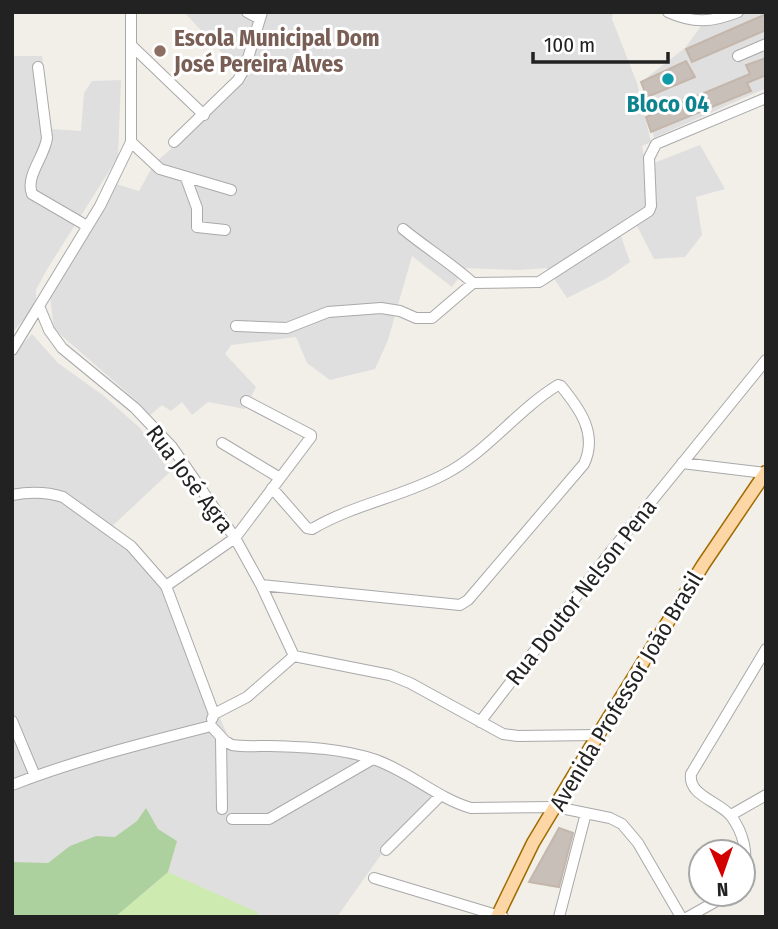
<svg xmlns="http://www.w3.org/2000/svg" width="778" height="929" font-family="'Fira Sans Condensed',sans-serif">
<rect width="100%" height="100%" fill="#f2efe9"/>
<path fill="#e0dfdf" d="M184,12H613L612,19L637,83L651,142L642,146L646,166L700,145L725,189L696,197L702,235L685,257L654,259L637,226L621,236L630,262L607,278L567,298L547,268L519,270L466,268L452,287L412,256L388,340L375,369L330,380L307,363L296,337L231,345L225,354L256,387L245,409L208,402L192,415L182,402L171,411L162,405L149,416L138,402L54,329L50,296L74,260L116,184L139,191L154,164L233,93L235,67Z
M732,12H766V88L654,138L641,82L685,48L704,22Z
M12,56H42L51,129L81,131L84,93L92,81L121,80L118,157L46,271L36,290V305L12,333Z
M32,334L58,363L104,396L140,428L170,472L106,532L122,542L162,587L231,743L358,755L439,793L385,849L337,917H12V337L17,350Z"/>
<path fill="#cdebb0" d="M168,872L257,912L259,917H115Z"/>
<path fill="#add19e" d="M146,808L158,829L177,841L168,872L115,917H12V862L48,863L70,846L96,836L115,837L137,821Z"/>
<path fill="#c7bfb8" stroke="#c4b6ab" stroke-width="2" d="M766,14V30L692,62L686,49Z
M766,58V75L747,83L751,91L651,132L646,117L750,74L746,65Z
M686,61L695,77L647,97L641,82Z
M559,828L573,833L559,887L529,882Z"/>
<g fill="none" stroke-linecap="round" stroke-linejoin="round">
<defs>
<path id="minor" d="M131,12V142L100,206L39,306L49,330L62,348L135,408L172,447L235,538L261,585L294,656
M247,12L260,19
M668,12C694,24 713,22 738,12
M131,45L204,115
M738,56L766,44
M38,67L47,138C45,156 25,176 32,194L87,226
M131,142L160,169L231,190
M174,142L238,80L245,68L262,12
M186,178L197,208V227L225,230
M403,229C426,248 451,263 473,283
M236,326L287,328L328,312L381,308L400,311L416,318H432L473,283L539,282L649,211L651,206L649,158L656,144L766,98
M12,350L39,306
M222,443L280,478
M682,463L765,473
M12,495C28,492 47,492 63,497L131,546L166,586L214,714
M261,585L460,605L468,600L584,464C598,434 580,409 561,386L558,385C517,410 487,452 445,474C402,497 354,504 312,529L307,528L272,488
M166,586L235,538L311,437V435L246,401
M294,656L390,675L410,683L503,734L518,736L598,735
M212,719L214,714L247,697L294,656
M12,721L35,776
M480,722L612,550L766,360
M211,726L225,741L232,745C244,747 257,746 269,746C305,747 342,748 376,760C410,772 437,798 471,808L556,807L610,818L622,824L638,843L681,917
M221,738L222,809
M12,785C76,760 144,743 211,726
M731,815L766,795
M232,819H269L373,759
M386,850L441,795
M743,873C749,854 743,832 731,816C719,801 688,796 691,774L766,649
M374,878L503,917
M559,917L586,813
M688,917L729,894"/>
<path id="major" d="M497,917L533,843L598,735L703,565L766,472"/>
</defs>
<use href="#minor" stroke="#a9a9a9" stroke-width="12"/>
<use href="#major" stroke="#a06b00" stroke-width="15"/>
<use href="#minor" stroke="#fff" stroke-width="10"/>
<use href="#major" stroke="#fcd6a4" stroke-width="12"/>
</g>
<circle fill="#8d6e63" stroke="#fff" stroke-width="2.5" cx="160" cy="51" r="7"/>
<circle fill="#0f9aa8" stroke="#fff" stroke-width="2.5" cx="668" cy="79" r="7"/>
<g text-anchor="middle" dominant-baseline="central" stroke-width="6" stroke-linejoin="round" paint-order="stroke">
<g font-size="23" font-weight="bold" fill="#785e54" stroke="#fff" text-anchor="start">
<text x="174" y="38">Escola Municipal Dom<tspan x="174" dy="26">José Pereira Alves</tspan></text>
</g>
<g font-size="23" font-weight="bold" fill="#0d838f" stroke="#fff">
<text x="668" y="104">Bloco 04</text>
</g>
<g font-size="23" fill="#222" stroke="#fff">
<text transform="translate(190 479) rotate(53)">Rua José Agra</text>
<text transform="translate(581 592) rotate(-52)">Rua Doutor Nelson Pena</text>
<text transform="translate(626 691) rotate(-59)">Avenida Professor João Brasil</text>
</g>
</g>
<rect width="778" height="929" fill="none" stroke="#222222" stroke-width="28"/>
<g transform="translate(722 873) rotate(178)"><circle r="33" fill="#ffffff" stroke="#a7a7a7" stroke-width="2"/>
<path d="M0-5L12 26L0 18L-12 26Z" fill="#d40000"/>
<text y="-10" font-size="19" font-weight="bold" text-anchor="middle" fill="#222222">N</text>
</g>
<path d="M533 52v10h135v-10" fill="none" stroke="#222222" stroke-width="3.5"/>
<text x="544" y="52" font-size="21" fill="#222222" stroke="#ffffff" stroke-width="5" paint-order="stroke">100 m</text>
</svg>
